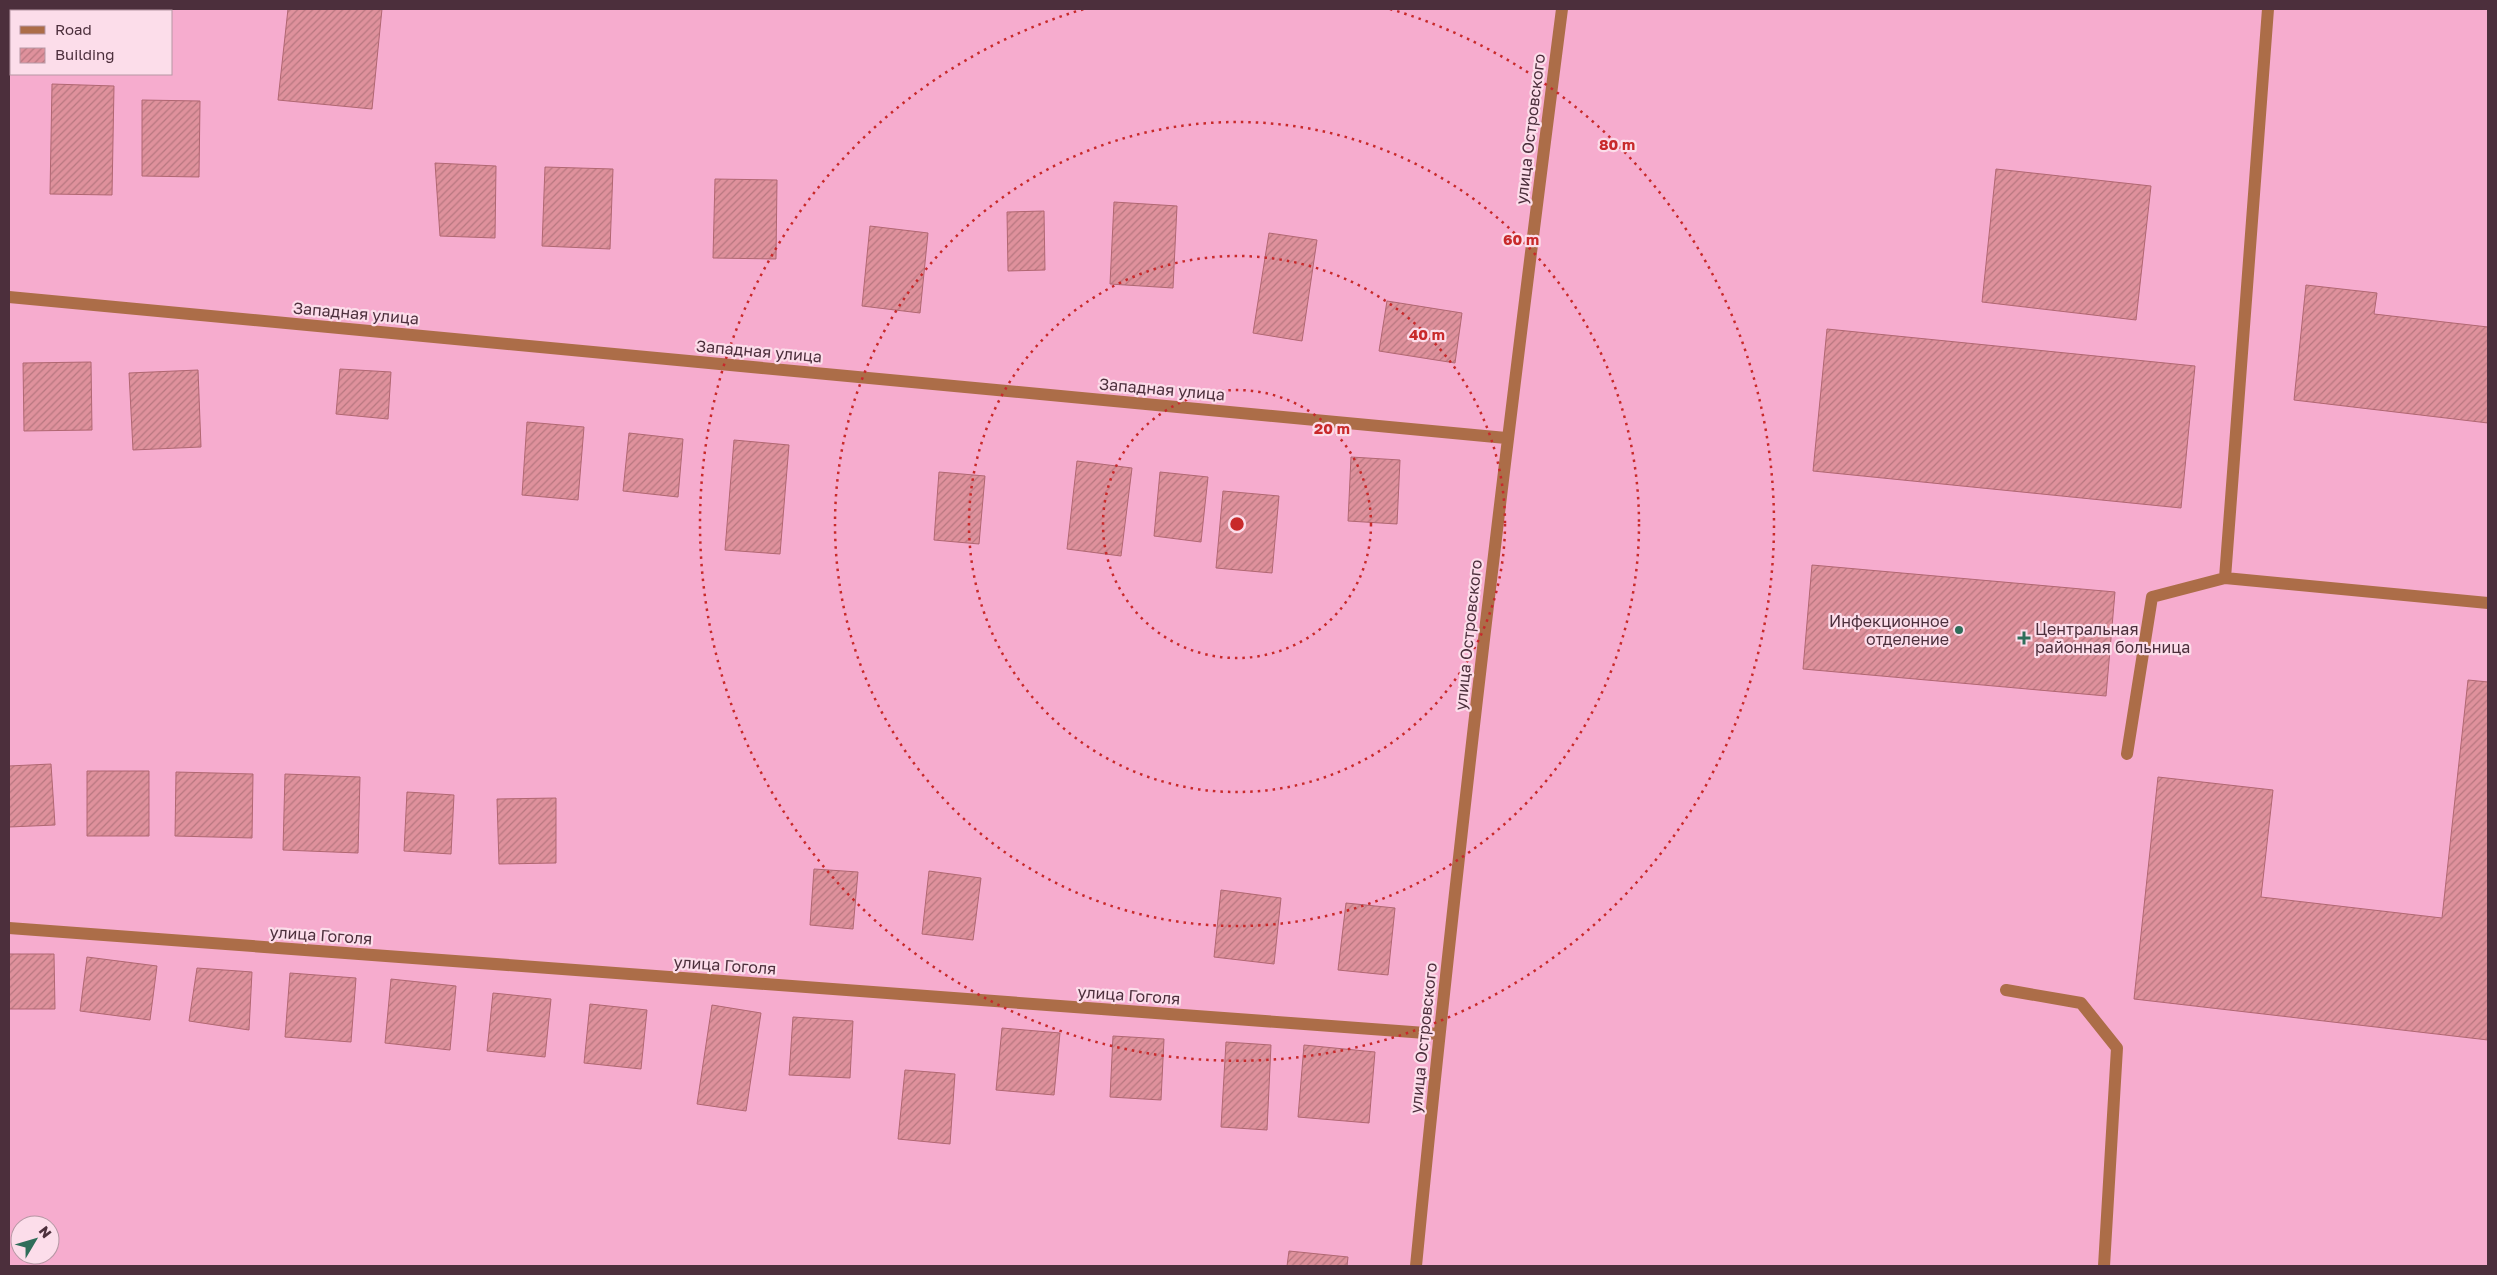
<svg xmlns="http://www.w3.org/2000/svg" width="2497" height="1275" font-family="'Golos Text',sans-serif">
<defs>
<pattern id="building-hatch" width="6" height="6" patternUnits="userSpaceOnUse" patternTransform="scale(1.25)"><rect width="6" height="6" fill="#df919c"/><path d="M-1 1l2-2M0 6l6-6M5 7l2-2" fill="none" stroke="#b77780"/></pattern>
</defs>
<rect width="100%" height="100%" fill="#f6acce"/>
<path fill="url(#building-hatch)" stroke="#b16772" d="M288,9H382L372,109L278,100Z
M52,84L114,86L112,195L50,194Z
M142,100L200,101L199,177L142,176Z
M435,163L496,166L495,238L440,236Z
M545,167L613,169L610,249L542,246Z
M1996,169L2151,186L2136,320L1982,302Z
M715,179L777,180L776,259L713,258Z
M1114,202L1177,206L1173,288L1110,284Z
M1044,211L1045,270L1008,271L1007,212Z
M870,226L928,233L920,313L862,306Z
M1269,233L1317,240L1302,341L1253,333Z
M2306,285L2377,293L2374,314L2488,327V423L2294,400Z
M1387,301L1462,313L1455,363L1379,351Z
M1827,329L2195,366L2181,508L1813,471Z
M91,362L92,430L24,431L23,363Z
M340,369L391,372L388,419L336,414Z
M198,370L201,447L133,450L129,373Z
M527,422L584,427L578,500L522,495Z
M629,433L683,439L678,497L623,491Z
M734,440L789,445L780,554L725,550Z
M1351,457L1400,460L1397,524L1348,521Z
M1077,461L1132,468L1121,556L1067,549Z
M939,472L985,476L979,544L934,540Z
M1160,472L1208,477L1201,542L1154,536Z
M1223,491L1279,496L1272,573L1216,568Z
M1812,565L2115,592L2106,696L1803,669Z
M2468,680L2488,682V1040L2134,999L2158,777L2273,790L2261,897L2442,918Z
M51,764L55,825L9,827V766Z
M87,771H149V836H87Z
M176,772L253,774L252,838L175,836Z
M285,774L360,777L358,853L283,850Z
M407,792L454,795L451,854L404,851Z
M556,798V863L499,864L497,799Z
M814,869L858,872L853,929L810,925Z
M929,871L981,878L973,940L922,934Z
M1221,890L1281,898L1274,964L1214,957Z
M1346,903L1395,908L1388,975L1338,970Z
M9,954H54L55,1009H9Z
M87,957L157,966L150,1020L80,1011Z
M197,968L252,972L249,1030L189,1021Z
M290,973L356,978L351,1042L285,1037Z
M391,979L456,986L450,1050L385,1043Z
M493,993L551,999L545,1057L487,1051Z
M590,1004L647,1010L641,1069L584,1063Z
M712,1005L761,1013L746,1111L697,1104Z
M793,1017L853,1021L850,1078L789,1075Z
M1002,1028L1060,1033L1054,1095L996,1090Z
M1113,1036L1164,1039L1161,1100L1110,1097Z
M1226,1042L1271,1045L1267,1130L1221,1127Z
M1304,1045L1375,1052L1369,1123L1298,1117Z
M905,1070L955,1074L950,1144L898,1139Z
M1289,1251L1348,1257L1347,1266H1287Z"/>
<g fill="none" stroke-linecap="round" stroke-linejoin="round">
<path stroke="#ac6d48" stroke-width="12" d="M9,297L1506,438
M2225,578L2268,9
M2127,754L2152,597L2225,578L2488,603
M9,928L1439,1034
M2006,990L2081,1003L2117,1048L2104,1266
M1416,1266C1457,846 1508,427 1562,9"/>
</g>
<g fill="none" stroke="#c8292a" stroke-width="2.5" stroke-dasharray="2.5 5">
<circle cx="1237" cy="524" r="134"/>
<circle cx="1237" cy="524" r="268"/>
<circle cx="1237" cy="524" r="402"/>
<path d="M1390 9A537 537 0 1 1 1084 9"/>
</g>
<g fill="#2f6e5a" stroke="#fcddea" stroke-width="2">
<circle cx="1959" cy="630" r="5"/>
<path d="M2021.5 630.5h5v5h5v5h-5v5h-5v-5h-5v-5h5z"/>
</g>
<g text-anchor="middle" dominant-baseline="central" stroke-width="4.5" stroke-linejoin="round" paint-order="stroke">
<g font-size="16" fill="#4c2f3c" stroke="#fcddea">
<text transform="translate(1530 129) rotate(-83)">улица Островского</text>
<text transform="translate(356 313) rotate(5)">Западная улица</text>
<text transform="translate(759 351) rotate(5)">Западная улица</text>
<text transform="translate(1162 389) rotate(5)">Западная улица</text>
<text transform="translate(1468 635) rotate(-84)">улица Островского</text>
<text transform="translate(321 935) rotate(4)">улица Гоголя</text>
<text transform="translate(725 965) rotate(4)">улица Гоголя</text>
<text transform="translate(1129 995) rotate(4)">улица Гоголя</text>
<text transform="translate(1423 1038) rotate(-84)">улица Островского</text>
</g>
<g font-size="16" fill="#4c2f3c" stroke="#fcddea" text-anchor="end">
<text x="1949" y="621">Инфекционное<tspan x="1949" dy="18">отделение</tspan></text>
<text x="2035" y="629" text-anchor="start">Центральная<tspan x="2035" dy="18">районная больница</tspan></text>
</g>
</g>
<circle cx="1237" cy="524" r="8" fill="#c8292a" stroke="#fcddea" stroke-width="2.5"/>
<g font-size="15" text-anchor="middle" font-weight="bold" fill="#c8292a" stroke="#fcddea" stroke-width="4.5" stroke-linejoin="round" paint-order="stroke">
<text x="1617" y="150">80 m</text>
<text x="1521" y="245">60 m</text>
<text x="1427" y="340">40 m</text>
<text x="1332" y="434">20 m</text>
</g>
<rect width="2497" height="1275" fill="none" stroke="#4c2f3c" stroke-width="20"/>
<rect x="10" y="10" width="162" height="65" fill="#fcddea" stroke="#b697a4"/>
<rect x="20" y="26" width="25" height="8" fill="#ac6d48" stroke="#b697a4"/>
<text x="55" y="35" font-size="15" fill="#4c2f3c">Road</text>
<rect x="20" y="48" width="25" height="15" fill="url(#building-hatch)" stroke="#b697a4"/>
<text x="55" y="60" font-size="15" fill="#4c2f3c">Building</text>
<g transform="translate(35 1240) rotate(52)"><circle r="24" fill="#fcddea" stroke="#b697a4"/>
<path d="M0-4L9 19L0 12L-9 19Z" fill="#2f6e5a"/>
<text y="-8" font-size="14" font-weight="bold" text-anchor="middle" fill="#4c2f3c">N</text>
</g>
</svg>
